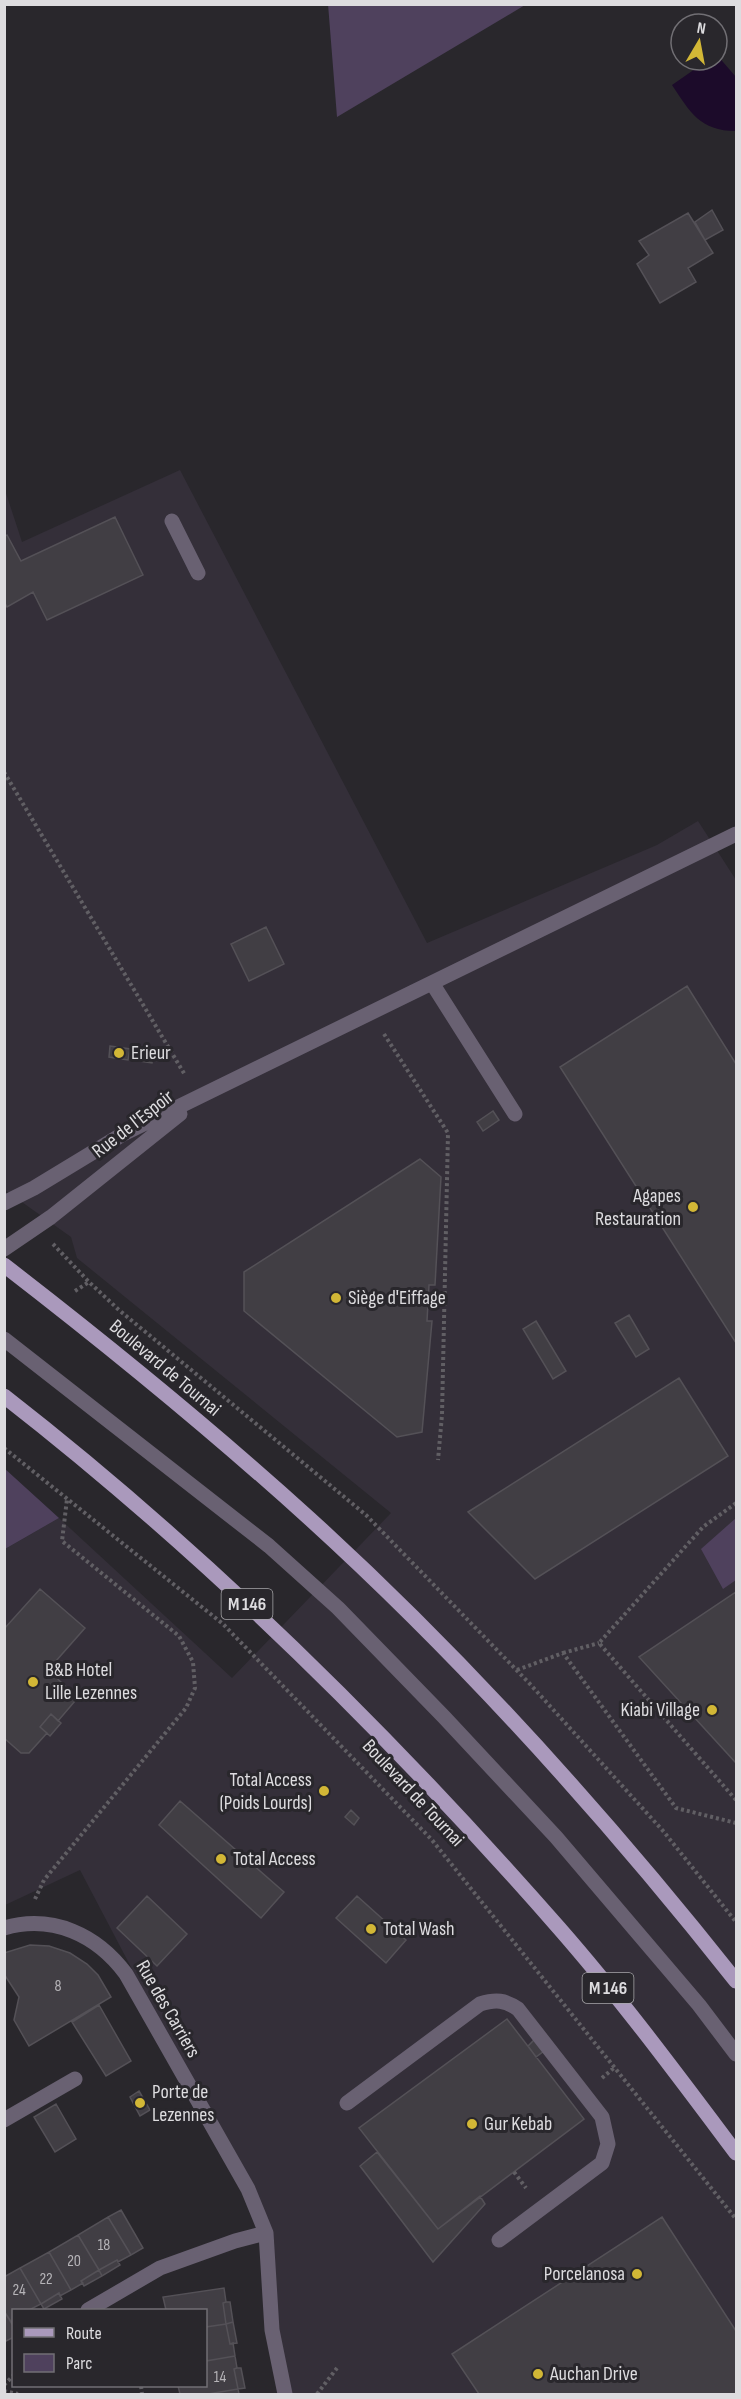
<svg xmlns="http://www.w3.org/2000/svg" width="741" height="2399" font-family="'Sofia Sans Condensed',sans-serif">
<rect width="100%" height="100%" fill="#29272c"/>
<path fill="#342f39" d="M180,470L427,943L657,845L698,821L736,880V2394H287L266,2233L238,2171L80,1870L5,1905V1549L59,1518L232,1678L391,1513L77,1258L71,1237L5,1190L4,487L22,542Z"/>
<path fill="#4f415d" d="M328,4H525V5L337,117Z
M4,1468L59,1518L5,1549L4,1548Z
M736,1518V1580L723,1589L701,1549Z"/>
<path fill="#1c0b2a" d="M717,55L736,77V131C700,131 690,112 672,85L708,60H717Z"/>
<path fill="#413e44" stroke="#545157" stroke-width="1.5" d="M712,210L723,230L705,240L695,222Z
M688,213L713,253L688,268L696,282L660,303L637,264L649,255L639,241Z
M115,517L143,575L47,620L33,592L7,607L4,602V537L7,535L21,561Z
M266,927L284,964L249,981L231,944Z
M687,986L736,1064V1343L560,1067Z
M110,1046L130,1049L128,1060L109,1057Z
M134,1049L154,1051L152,1063L133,1060Z
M493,1111L499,1120L483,1131L477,1122Z
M420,1159L441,1177L435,1285H429L427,1321H432L422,1432L397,1437L244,1311V1272Z
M629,1315L649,1349L636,1357L615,1323Z
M536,1321L566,1371L553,1379L523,1329Z
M679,1378L728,1456L535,1579L468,1512Z
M40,1589L85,1628L48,1670L74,1694L75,1701L58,1721L51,1714L40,1727L47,1733L29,1753H21L4,1738V1629Z
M736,1592V1763L639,1657Z
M51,1714L61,1723L50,1736L40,1727Z
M180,1801L284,1892L261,1918L159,1825Z
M351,1810L359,1818L354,1825L345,1817Z
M147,1896L187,1934L157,1966L117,1928Z
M357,1896L406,1940L386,1963L336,1918Z
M30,1945L49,1946L70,1953L87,1964L98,1975L111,1997L29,2046L14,2020L19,1997L4,1974V1953Z
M99,2005L131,2061L106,2076L72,2022Z
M507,2019L584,2119L438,2229L359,2128Z
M535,2039L544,2051L536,2057L528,2046Z
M139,2091L150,2110L140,2116L130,2097Z
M56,2104L76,2139L55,2152L34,2117Z
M377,2152L438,2229L480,2196L485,2204L433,2262L360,2166Z
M121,2210L143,2248L131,2255L108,2217Z
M108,2217L131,2255L118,2262L117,2260L99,2270L78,2235Z
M662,2217L736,2331V2394H479L452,2354Z
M78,2235L99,2270L81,2281L83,2283L71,2290L49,2252Z
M49,2252L71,2290L60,2296L59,2293L41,2304L20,2268Z
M117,2260L120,2265L102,2276L99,2270Z
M20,2268L41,2304L29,2310H14L12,2324L4,2311V2277Z
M99,2270L102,2276L84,2286L81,2281Z
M224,2288L226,2302L223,2303L226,2324L206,2327V2310H166L163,2297Z
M59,2293L62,2299L44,2309L41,2304Z
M226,2302H230L233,2322L226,2324L223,2303Z
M4,2311L14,2326V2337L4,2342Z
M233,2322L237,2343L230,2344L226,2324Z
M226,2324L230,2344L233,2343L235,2356L206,2361V2327Z
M235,2356L237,2368L234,2369L238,2389L208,2394H180L178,2386H206V2361Z
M237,2368H241L245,2388L238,2389L234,2369Z
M238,2389L239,2394H208Z"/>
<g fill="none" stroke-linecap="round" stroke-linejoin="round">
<path stroke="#615f64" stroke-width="4" stroke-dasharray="3 3" stroke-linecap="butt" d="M4,772L185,1075
M384,1034L448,1133L442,1415L438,1460
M53,1244L89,1282L119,1310L366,1515L530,1684L664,1832L736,1922
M75,1291L89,1282
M4,1448L223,1624L432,1840L736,2219
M736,1503L703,1527L599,1643L736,1800
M563,1653L599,1643
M517,1670L563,1653L676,1808L736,1823
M35,1899L44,1880L186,1708L195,1688L193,1662L179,1636L62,1541L67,1499
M602,2078L615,2067
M514,2172L526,2188
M4,2385L14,2375
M141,2386L142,2394
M4,2391L18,2394
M317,2394L337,2368"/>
<path stroke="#696172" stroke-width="15" d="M172,521L198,573
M432,983L515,1114
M4,1203L34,1188L123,1134L736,834
M4,1249L51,1217L180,1114
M4,1339L269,1546L338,1608L444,1717L556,1837L699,2005L736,2054
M4,1928C53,1914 97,1935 126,1974L248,2189L266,2233L272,2330L285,2394
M347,2103L480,2004C496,1999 505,2000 518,2009L602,2117L608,2144L602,2163L499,2240
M4,2120L75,2079
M88,2310L160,2268L235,2241L266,2233"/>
<path stroke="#aa99bc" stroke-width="15" d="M4,1265C109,1346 212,1430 310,1519C465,1660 606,1817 736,1981
M4,1396C207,1554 390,1735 559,1928C622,2000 679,2077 736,2153"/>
</g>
<g fill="#d2b736" stroke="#29272c" stroke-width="2">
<circle cx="119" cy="1053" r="6"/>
<circle cx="693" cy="1207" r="6"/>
<circle cx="336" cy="1298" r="6"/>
<circle cx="33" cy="1682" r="6"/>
<circle cx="712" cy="1710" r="6"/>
<circle cx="324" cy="1791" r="6"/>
<circle cx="221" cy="1859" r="6"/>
<circle cx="371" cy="1929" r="6"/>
<circle cx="140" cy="2103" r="6"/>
<circle cx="472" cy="2124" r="6"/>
<circle cx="637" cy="2274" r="6"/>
<circle cx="538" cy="2374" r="6"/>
</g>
<g text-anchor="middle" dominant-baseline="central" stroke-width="6" stroke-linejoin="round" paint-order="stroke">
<g font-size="16" fill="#b6b4b8">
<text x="58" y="1986">8</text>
<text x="104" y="2245">18</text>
<text x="74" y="2261">20</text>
<text x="46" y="2279">22</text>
<text x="19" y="2290">24</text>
<text x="220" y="2377">14</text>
</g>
<g fill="#29272c" stroke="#a7a6a9" stroke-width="1.5">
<rect x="221.5" y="1589" width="51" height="30" rx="4.5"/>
<rect x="582.5" y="1973" width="51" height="30" rx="4.5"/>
</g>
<g font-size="18" font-weight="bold" fill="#dddcdf">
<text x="247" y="1604">M 146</text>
<text x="608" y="1988">M 146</text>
</g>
<g font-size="20" fill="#dddcdf" stroke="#29272c" text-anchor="start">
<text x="131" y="1053">Erieur</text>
<text x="681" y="1196" text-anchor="end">Agapes<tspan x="681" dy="23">Restauration</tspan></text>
<text x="348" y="1298">Siège d'Eiffage</text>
<text x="45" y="1670">B&amp;B Hotel<tspan x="45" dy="23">Lille Lezennes</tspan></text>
<text x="700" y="1710" text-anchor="end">Kiabi Village</text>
<text x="312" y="1780" text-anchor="end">Total Access<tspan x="312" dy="23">(Poids Lourds)</tspan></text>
<text x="233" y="1859">Total Access</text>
<text x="383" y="1929">Total Wash</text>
<text x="152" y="2092">Porte de<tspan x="152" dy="23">Lezennes</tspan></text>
<text x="484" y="2124">Gur Kebab</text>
<text x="625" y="2274" text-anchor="end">Porcelanosa</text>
<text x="550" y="2374">Auchan Drive</text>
</g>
<g font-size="20" fill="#dddcdf" stroke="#29272c">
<text transform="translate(133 1124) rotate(-38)">Rue de l'Espoir</text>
<text transform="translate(165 1368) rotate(40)">Boulevard de Tournai</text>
<text transform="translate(413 1793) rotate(47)">Boulevard de Tournai</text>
<text transform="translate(168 2009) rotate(60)">Rue des Carriers</text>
</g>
</g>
<rect width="741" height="2399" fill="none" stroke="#dddcdf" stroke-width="12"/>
<rect x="12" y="2309" width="195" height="78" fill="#29272c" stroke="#716f74" stroke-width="1.5"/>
<rect x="24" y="2328" width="30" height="9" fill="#aa99bc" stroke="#716f74" stroke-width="1.5"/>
<text x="66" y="2339" font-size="18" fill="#dddcdf">Route</text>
<rect x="24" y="2354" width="30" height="18" fill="#4f415d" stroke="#716f74" stroke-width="1.5"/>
<text x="66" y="2369" font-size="18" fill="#dddcdf">Parc</text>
<g transform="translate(699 42) rotate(10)"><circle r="28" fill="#29272c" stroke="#716f74" stroke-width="1.5"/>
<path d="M0-4.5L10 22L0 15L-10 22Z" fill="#d2b736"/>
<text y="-9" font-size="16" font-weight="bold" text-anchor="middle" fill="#dddcdf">N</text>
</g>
</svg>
